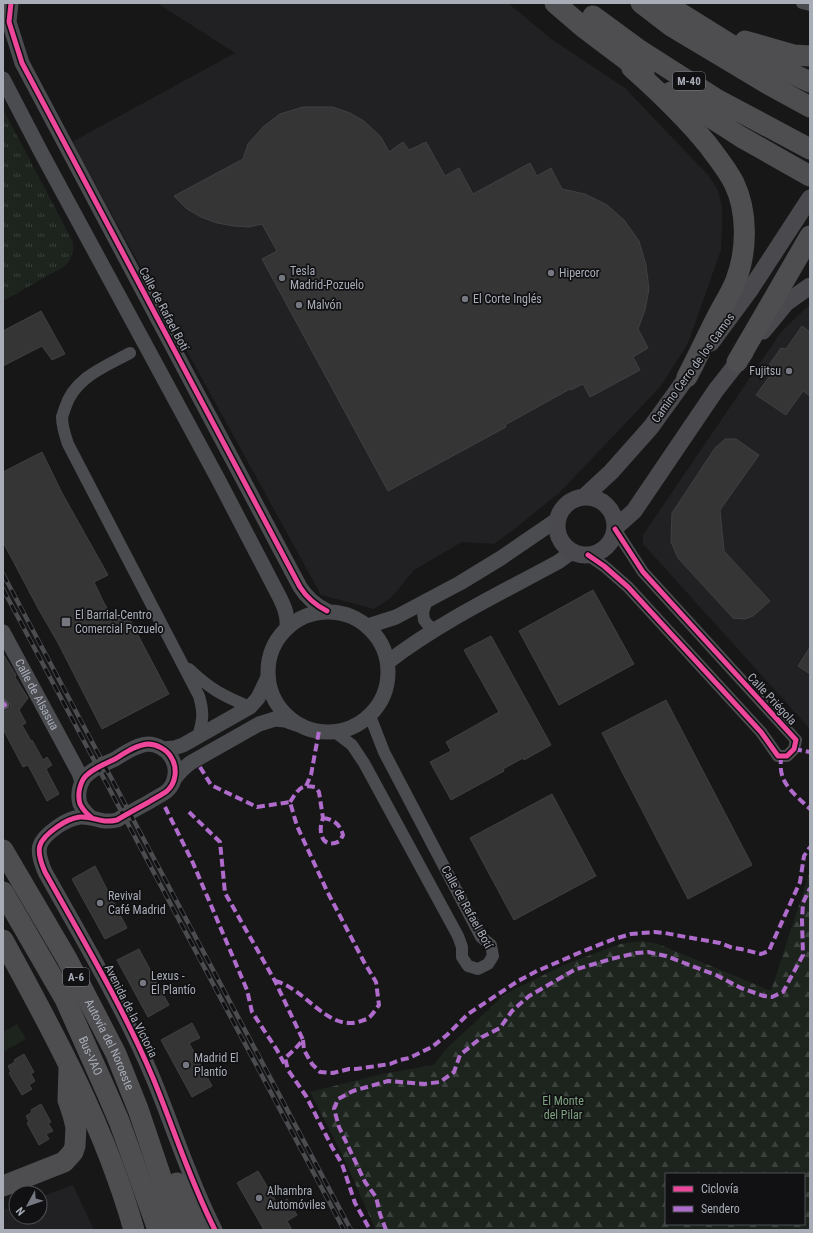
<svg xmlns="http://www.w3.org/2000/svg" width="813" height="1233" font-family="'Roboto Condensed',sans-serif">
<defs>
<pattern id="grass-tufts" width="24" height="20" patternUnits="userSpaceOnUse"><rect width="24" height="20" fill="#1d241e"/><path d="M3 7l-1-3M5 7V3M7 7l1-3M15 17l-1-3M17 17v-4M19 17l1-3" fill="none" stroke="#3b413d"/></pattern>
<pattern id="forest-firs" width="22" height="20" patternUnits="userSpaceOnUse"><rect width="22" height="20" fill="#1d241e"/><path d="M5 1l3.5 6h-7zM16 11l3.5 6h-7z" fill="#3b413d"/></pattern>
</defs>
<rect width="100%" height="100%" fill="#171717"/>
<path fill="#212123" d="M157,3H508L550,38L625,88L708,175L718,190L722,207V229L721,250L688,343L661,386L559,493L517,527L494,544L462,542L414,570L391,598L374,609L321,595L72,142L235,53Z
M810,305V729L643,544V535L781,332L806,308Z
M73,1185L94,1230H3V1210L16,1206V1217H40V1197Z"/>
<path fill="url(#grass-tufts)" d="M3,109L73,242C74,252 72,258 65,266L3,301Z"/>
<path fill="url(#forest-firs)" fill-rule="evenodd" d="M810,871V1230H376L340,1150L310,1092L382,1074L434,1065L445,1050L505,994L564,965L620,944L642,941L658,944L771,991ZM666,1174H804V1224H666Z"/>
<path fill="#1d241e" d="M17,1024L26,1039L3,1052V1032Z"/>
<path fill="#353536" stroke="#3f4043" d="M303,107H333L350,113L364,121L381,137L389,152L403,142L409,150L426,142L445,176L459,168L473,194L530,163L537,176L551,168L562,189L585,194L607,205L624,220L639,241L646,265L649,289L645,310L638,329L648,348L633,357L640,370L590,397L583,384L571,390L570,389L505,425L506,427L388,491L262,259L277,251L262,224L249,227L234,226L217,223L201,217L187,209L174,196L243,159L248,144L263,127L280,114Z
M41,311L65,354L52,360L42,346L3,366V331Z
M802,326L810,332V396L803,391L786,415L756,395L772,373L766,369L781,348L786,349Z
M725,439H736L759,455L720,510L724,551L770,601L753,616L745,619L733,618L678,558L671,542L672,513L715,448Z
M42,452L62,493L108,575L94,582L103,601L114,621L127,614L169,694L102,729L57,641L39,610L3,542V472Z
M593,590L634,664L559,705L519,631Z
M491,636L551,745L524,760L523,758L503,769L504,771L451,800L430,762L451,751L446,742L499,712L464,650Z
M810,647V674L798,666Z
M3,654L16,675L15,677L28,698L19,710L26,723L22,725L31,741L32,740L43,760L47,757L52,765L46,769L59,794L47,801L28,765L23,767L3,729V712L8,710L11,706L9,701L3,697Z
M666,700L752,865L688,899L602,733Z
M552,794L596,876L514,920L470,838Z
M95,866L127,928L105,939L72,879Z
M139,949L169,1005L148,1017L117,960Z
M192,1023L200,1038L189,1043L212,1086L192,1097L161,1040Z
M24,1054L34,1072L31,1074L35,1081L29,1085L32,1089L22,1095L9,1073L11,1072L8,1066L15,1062L14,1060Z
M41,1104L51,1122L48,1123L53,1131L46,1134L49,1139L39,1145L27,1123L29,1122L26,1116L32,1112L31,1110Z
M258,1171L278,1205L287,1199L297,1215L287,1221L292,1230H264L237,1183Z"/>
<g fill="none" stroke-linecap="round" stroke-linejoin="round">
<path stroke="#4b4c50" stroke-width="9" d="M3,703L5,705L3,706"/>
<path stroke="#4b4c50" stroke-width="12" d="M802,3L810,5
M130,353C104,367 74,378 65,408C64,411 63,414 62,417C62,427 65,435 68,444L199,696C204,713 203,719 198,737
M588,555L604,566L628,587L761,732L778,756H787L794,749L796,740L643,572L615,529
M427,600L423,612L424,620L428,625L435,630
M189,669C210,689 223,696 250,707
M335,732L352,745L364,763L458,936L462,947V957L468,966L478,969L488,964L493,956L491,945L481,937L384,752L370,716"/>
<g stroke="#4b4c50" stroke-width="15">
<path d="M11,3L9,22L22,63L300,587C307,598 315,605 327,611"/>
<path d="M3,79L42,154L218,479L280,598C285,608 288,616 287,627"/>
<circle cx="328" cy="672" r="60"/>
<path d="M368,626L396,617L460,583L501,558L558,519"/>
<path id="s1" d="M3,632L79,773L82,782"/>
<path d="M388,662C440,622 501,593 558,562L572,552"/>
<path d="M163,749L174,748L183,745L250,707L258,698L268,677"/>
<path d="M174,779L181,771L190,763L259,724L275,719L285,720L296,724"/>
<path d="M92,818C87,814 83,810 80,804C77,794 80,780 88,774C96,767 107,763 115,759C125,753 136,745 148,744C157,744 167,750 171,757C178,768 176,783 167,791C162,795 155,798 149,802C138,808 127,814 117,820C100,824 95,816 80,817C72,818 64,822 57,827C37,841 35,849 45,872C83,940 123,1007 153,1078C174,1129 190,1181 215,1230"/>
</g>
<path stroke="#4a4a4e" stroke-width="17" d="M763,331L786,303L810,286
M711,343L750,290L810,198
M584,497L611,472L651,427L695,366
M557 526a29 29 0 1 1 58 0a29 29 0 1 1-58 0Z
M615,528L634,511L716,390L745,353"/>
<g stroke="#4e4e51" stroke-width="21">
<path d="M555,3L583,27L644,73"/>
<path d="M641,3L671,26L768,84L810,107"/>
<path d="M664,3L736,48L810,82"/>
<path d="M593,16L638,49L718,100L810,149"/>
<path d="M745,41L794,55L810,56"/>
<path d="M633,64L632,68C659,92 685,117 708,145C717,157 727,169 734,183C748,212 747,251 736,280C732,291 725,302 719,313C708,334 698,356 687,377"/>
<path d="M671,92L741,137L810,176"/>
<path d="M737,362L810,236"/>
<path id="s2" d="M3,850L67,959L116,1054L138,1109L179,1230"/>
<path id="s3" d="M3,892L65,999L107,1093L119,1121L136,1168L158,1230"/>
<path d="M3,940C54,1033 105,1127 134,1230"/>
<path d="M177,1183L197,1230"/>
<path d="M3,1186L64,1162L73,1152L75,1146L76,1127L73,1115L68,1100L69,1069"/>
</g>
<defs>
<path id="rail" d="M3,574L351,1230
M3,589L344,1230"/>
</defs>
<use href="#rail" stroke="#4b4c4f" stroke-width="4.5"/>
<use href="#rail" stroke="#111113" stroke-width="3" stroke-dasharray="9" stroke-linecap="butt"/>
<path stroke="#b06ccc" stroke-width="4" stroke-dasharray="8 4" stroke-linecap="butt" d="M3,703L5,705L3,706
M794,749L810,752
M781,756C781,762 780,769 782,775C786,789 800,799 810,809
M200,767L211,785L257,807L290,802L297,826L327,891L364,962L376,982L379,1005C376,1009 371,1017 367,1019C364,1020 361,1021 358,1022C326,1030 305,988 275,981
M306,786L311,775L319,731
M290,802C298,790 300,784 315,787L319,792L323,818
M165,807L193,863L247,990L252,1012L277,1050L285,1065
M189,812L220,842L225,893L275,981L303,1040L295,1049L285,1058L288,1070L306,1096L332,1147L342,1164L355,1203L370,1230
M323,818C333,819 340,824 343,835L340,841C323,850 317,833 323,818Z
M303,1040L304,1050L312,1064L320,1072L333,1073L349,1069H356L390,1064L400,1060L409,1058L432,1047L447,1035L468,1014L518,981L537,971L581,952L614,939L631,934L655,932L665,933L686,937L720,943L733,948L741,949L761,954L769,951L771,946L800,882L804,856L810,847
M386,1230L380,1214L376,1197L365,1182L339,1127L334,1109L338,1099L353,1091L388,1081L424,1084L440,1082L454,1072L460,1055L482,1037L500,1028L512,1011L529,996L574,970L611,959L636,953L648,952L666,956L716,975L741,988L764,996L772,997L783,992L803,955L802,920L803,903L810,888"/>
<defs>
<path id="cycleway" d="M11,3L9,22L22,63L300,587C307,598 315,605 327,611
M588,555L604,566L628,587L761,732L778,756H787L794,749L796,740L643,572L615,529
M92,818C87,814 83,810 80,804C77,794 80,780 88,774C96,767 107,763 115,759C125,753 136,745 148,744C157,744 167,750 171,757C178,768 176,783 167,791C162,795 155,798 149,802C138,808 127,814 117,820C100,824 95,816 80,817C72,818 64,822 57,827C37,841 35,849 45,872C83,940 123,1007 153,1078C174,1129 190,1181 215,1230"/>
</defs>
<use href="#cycleway" stroke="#111113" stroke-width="8"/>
<use href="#cycleway" stroke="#ed469a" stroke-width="5"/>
</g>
<g fill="#757880" stroke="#111113" stroke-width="1.5">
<circle cx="551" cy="273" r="4"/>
<circle cx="282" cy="278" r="4"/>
<circle cx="465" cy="299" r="4"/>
<circle cx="299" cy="305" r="4"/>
<circle cx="789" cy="371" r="4"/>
<rect x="61" y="617" width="10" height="10" rx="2"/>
<circle cx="100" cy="903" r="4"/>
<circle cx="143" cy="983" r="4"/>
<circle cx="186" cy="1065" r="4"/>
<circle cx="259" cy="1198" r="4"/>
</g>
<g text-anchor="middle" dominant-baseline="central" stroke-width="3.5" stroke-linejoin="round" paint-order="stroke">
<g fill="#111113" stroke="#7b7e86" stroke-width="1">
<rect x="673" y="72" width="32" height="18" rx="3"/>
<rect x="63" y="968" width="26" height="18" rx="3"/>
</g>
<g font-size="11" font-weight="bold" fill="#a8adb8">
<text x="689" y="81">M-40</text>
<text x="76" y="977">A-6</text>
</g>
<g font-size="12" fill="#a8adb8" stroke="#111113" text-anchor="start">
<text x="290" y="271">Tesla<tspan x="290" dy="14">Madrid-Pozuelo</tspan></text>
<text x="559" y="273">Hipercor</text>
<text x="473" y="299">El Corte Inglés</text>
<text x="307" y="305">Malvón</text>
<text x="781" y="371" text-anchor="end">Fujitsu</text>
<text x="75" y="615">El Barrial-Centro<tspan x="75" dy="14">Comercial Pozuelo</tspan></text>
<text x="108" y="896">Revival<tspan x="108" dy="14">Café Madrid</tspan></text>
<text x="151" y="976">Lexus -<tspan x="151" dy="14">El Plantío</tspan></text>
<text x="194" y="1058">Madrid El<tspan x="194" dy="14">Plantío</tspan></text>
<text x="267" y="1191">Alhambra<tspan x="267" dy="14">Automóviles</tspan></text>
</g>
<g font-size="12" fill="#a8adb8" stroke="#111113">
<text transform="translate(164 309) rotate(62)">Calle de Rafael Botí</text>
<text transform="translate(693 368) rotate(-54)">Camino Cerro de los Gamos</text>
<text stroke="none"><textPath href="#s1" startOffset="71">Calle de Alsasua</textPath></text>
<text transform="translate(772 699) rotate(47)">Calle Priégola</text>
<text transform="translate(467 907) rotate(61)">Calle de Rafael Botí</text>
<text transform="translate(131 1011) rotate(63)">Avenida de la Victoria</text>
<text stroke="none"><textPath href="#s2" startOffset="222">Autovía del Noroeste</textPath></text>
<text stroke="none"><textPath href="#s3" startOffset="186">Bus-VAO</textPath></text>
</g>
<g font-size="12" fill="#7fa381" stroke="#111113">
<text x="563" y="1101">El Monte<tspan x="563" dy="14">del Pilar</tspan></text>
</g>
</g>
<rect width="813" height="1233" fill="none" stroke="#a8adb8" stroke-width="8"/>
<rect x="665" y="1173" width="140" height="52" fill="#111113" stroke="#4d4f55"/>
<rect x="673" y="1186" width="20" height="6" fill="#ed469a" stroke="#4d4f55"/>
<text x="701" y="1193" font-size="12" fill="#a8adb8">Ciclovía</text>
<rect x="673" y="1206" width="20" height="6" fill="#b06ccc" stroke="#4d4f55"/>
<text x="701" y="1213" font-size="12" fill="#a8adb8">Sendero</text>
<g transform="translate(28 1205) rotate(230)"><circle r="19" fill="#111113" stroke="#4d4f55"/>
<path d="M0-3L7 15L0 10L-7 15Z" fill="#757880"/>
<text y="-6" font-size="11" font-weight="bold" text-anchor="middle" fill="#a8adb8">N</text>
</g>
</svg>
